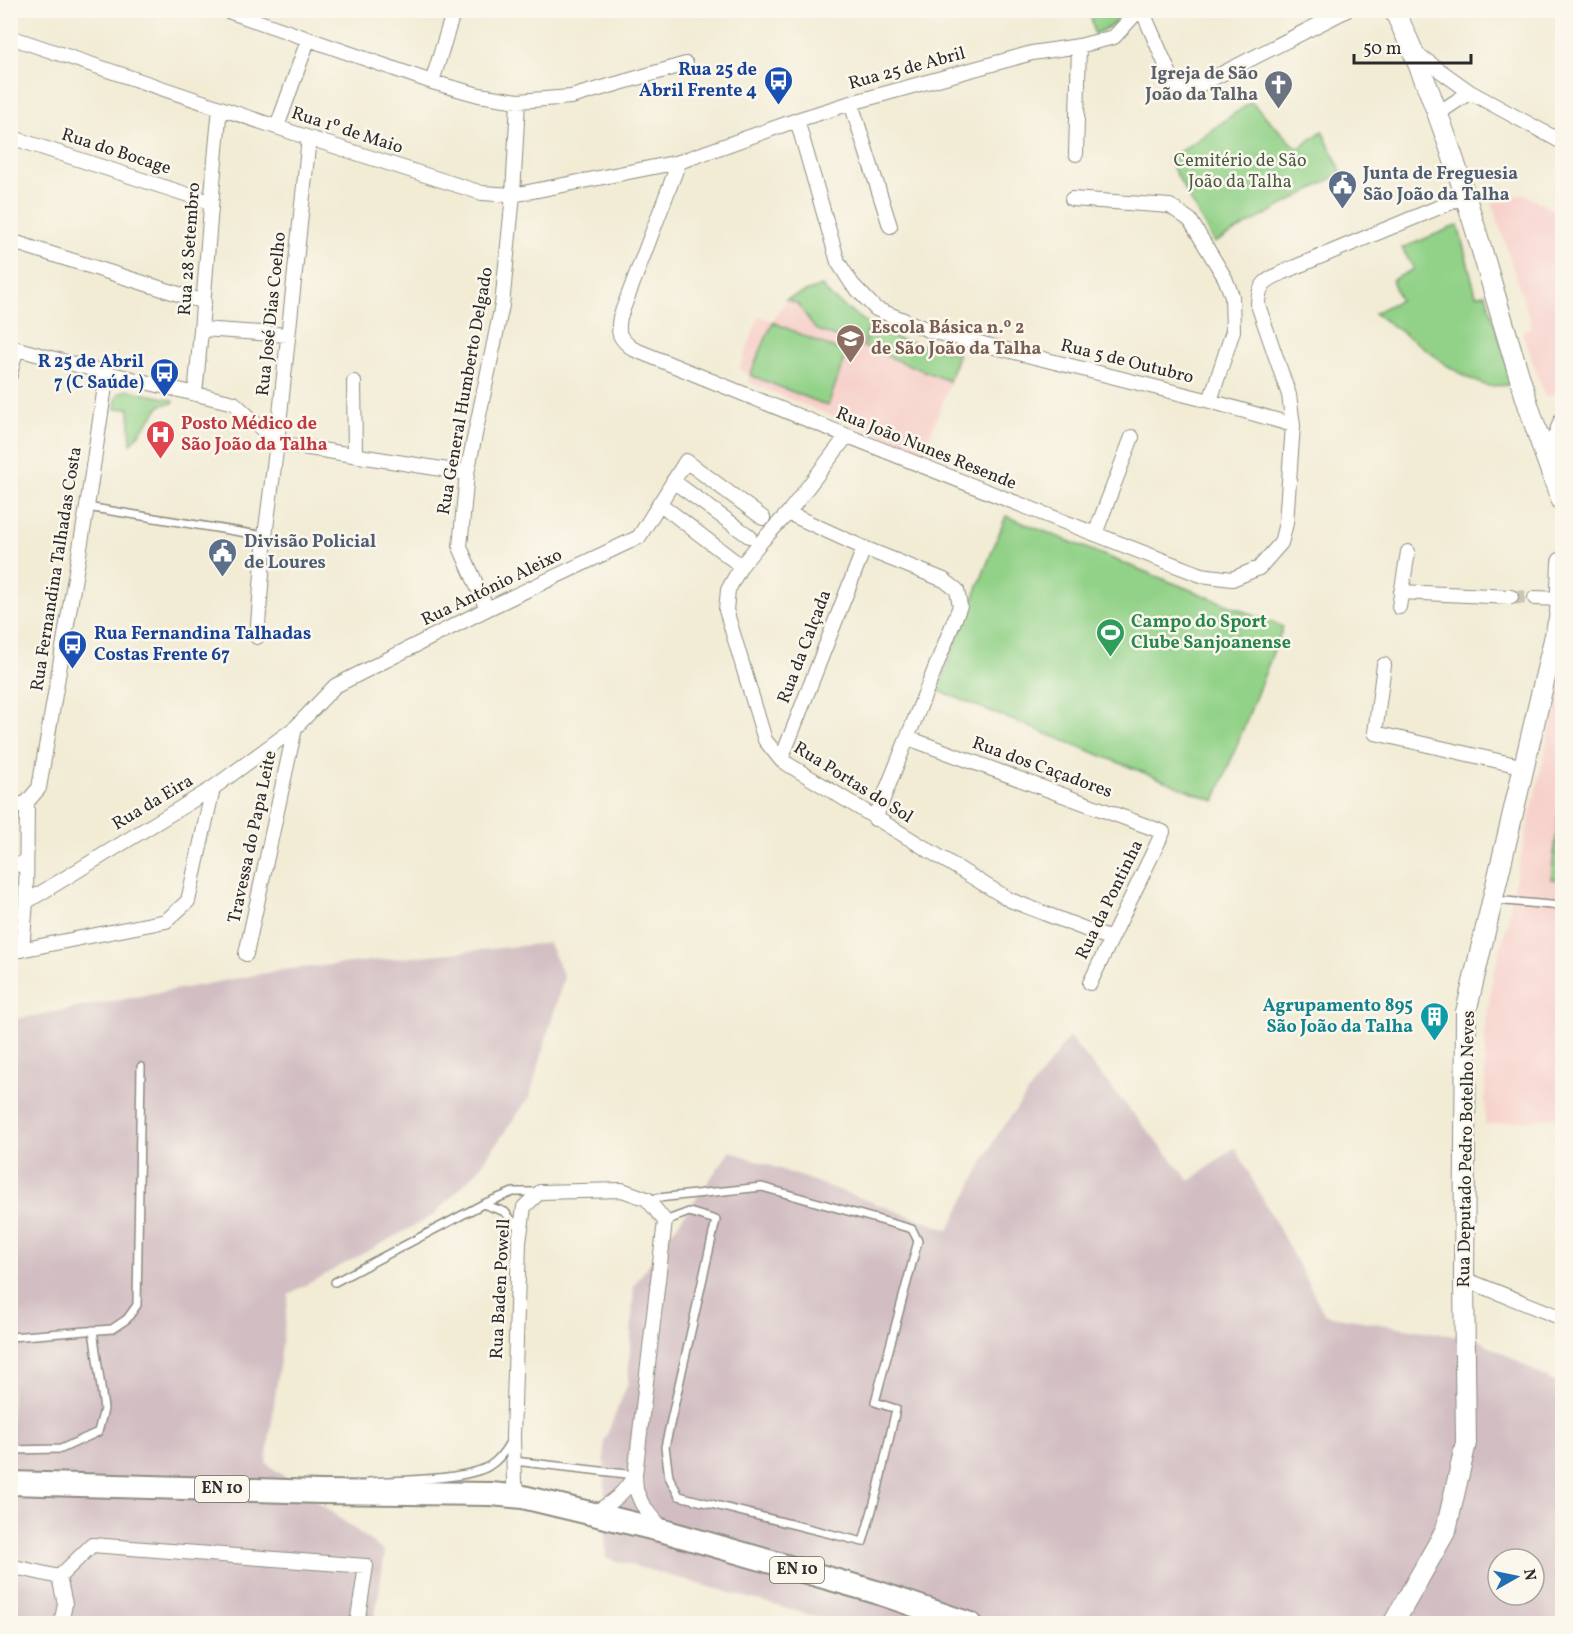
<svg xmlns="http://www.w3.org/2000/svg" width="1573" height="1634" font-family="Vollkorn,serif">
<rect width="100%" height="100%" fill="#fbf7ec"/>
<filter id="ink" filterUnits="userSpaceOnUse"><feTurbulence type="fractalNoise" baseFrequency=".0167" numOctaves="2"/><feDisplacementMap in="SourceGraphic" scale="12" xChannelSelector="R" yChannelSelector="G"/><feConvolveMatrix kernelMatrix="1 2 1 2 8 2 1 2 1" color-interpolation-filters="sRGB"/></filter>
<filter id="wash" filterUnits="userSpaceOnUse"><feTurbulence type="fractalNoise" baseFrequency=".008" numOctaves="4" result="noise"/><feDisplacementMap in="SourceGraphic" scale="24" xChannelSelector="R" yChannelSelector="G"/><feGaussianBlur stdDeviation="1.35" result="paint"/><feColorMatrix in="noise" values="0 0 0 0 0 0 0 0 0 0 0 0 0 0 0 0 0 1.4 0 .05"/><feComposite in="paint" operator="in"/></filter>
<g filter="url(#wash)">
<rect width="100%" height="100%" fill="#f2ecd5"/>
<path fill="#f7d0cb" d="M1523,193L1562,215V375L1554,395L1545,397L1522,331L1532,327L1492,203Z
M822,286L831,297L870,325L898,339L961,355L923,453L748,382L750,375L739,370L759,316L773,321L787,299Z
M1562,678V1116L1485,1125V1030L1492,980L1508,921L1512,894Z"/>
<path fill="#d2bec2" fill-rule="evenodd" d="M549,943L564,977L530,1096L479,1169L434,1215L289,1294L266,1463L385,1552L374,1623L11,1624V1020L282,970Z
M1069,1037L1190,1181L1235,1147L1325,1315L1479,1340L1562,1386V1623H838L606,1558L604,1442L628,1383L634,1285L730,1151L949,1230L997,1135ZM1498,1559H1534V1595H1498Z"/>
<path fill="#92d288" stroke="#5e7e5a" stroke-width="1.5" d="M1090,11V10L1121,11C1117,24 1107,29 1094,34Z
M1251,102L1298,149L1322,131L1342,173L1214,243L1168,159L1193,143Z
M1458,225L1476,295L1486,294L1513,385L1487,386L1466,377L1443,363L1430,352L1374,313L1400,300L1392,280L1414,269L1402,248Z
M822,286L831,297L870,325L861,347L815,329L798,304L786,299Z
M773,322L809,338L846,353L828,406L750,375Z
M872,326L898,339L958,354L949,381L864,347Z
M128,390L174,400L173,403L161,405L131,444L129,408L115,409C116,398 115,393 128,390Z
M1006,516L1283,627L1215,801L937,690Z
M1562,787V880L1551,879Z"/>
</g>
<g filter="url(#ink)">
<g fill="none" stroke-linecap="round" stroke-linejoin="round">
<path stroke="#cac5b3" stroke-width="14" stroke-dasharray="14 7" stroke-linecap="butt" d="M1511,597L1535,598"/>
<defs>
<path id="lane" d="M87,507L265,536
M1495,900L1562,906
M648,1199L762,1187L912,1229L918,1241L875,1402L896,1409L878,1489L863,1542L679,1496L669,1477L665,1447L716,1220L689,1212L665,1221
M483,1204L513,1192H537
M335,1282L483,1204L505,1212L519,1229
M10,1337L112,1329L127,1319L137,1305L141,1067
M10,1450L61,1449L98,1432L104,1409L93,1330
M514,1461L635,1475
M369,1482C397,1480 467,1480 489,1466C498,1461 505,1451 510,1442"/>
<path id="street" d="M225,10L432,82L479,95L518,101L571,97L686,64
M1142,10L1175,86L1186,92L1347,10
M10,37L309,138L482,193L513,195L679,162L797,120L851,103L1032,53L1079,46L1114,37L1139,10
M1414,52L1470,92L1562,142
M432,82L454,10
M851,103L890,226
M1437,114L1470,92
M797,120L838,262L852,284L876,309L931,331L1210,401L1293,425
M277,127L308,40
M10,137L210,202
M1076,154L1079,46
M679,162L620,317C617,334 619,338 633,349C822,426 1011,502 1201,575L1232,579L1259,568L1281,543L1286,523L1293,425L1289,395L1258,305C1258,281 1269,279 1288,270L1466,196
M1072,199L1170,206L1190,220L1225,278L1232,296L1233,331L1210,401
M10,241L204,302
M202,329L288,335
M10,347L107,373L234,403L277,443
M10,375L16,349
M354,382L355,455
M195,394C205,298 210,203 220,108
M846,437L788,513L759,544L741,566L728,590L726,610L765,740L781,760L1010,900L1111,939
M277,443L467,473
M1546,458L1562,418
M673,481L749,536
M659,503L741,566
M788,513L864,548L944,580L957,590L960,606L875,819
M1095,534L1132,437
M1401,592L1511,597
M1535,598L1561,599
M1399,607L1408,552
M487,609L460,547L467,473L502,305L513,195L518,101
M257,637L265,536L277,443L309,138
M1384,665L1375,733L1525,767
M908,738L1163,832L1090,983
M781,760L864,548
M10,809L27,802L39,788L87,507L107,373
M10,866L26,863
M26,902L213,788L295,728L335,686L487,609L639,537L686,461L763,518
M22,950L26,902L27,802
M10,952L166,921L188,901L213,788
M246,954L295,728
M1464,1279L1562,1318
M523,1497L514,1483L513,1437L519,1242L524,1207L540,1192L622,1190L647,1199L665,1221L635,1475L636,1490L642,1504L663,1530
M593,1513C613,1503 623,1494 635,1475
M10,1567L24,1569L59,1577
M59,1577L92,1545L366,1566L357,1624
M59,1577L65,1604L61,1624"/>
<path id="secondary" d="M1394,10C1470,166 1499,340 1562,501
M1393,1624L1446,1530L1466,1443L1464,1279L1466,1012L1560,614L1562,562"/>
<path id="primary" d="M10,1483L321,1492L491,1494L523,1497L664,1531L876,1592L970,1624"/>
</defs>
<use href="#lane" stroke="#8e8c80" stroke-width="10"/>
<use href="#street" stroke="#8e8c80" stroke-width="16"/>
<use href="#secondary" stroke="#8e8c80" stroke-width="22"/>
<use href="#primary" stroke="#8e8c80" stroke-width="26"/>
<use href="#lane" stroke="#fff" stroke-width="7"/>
<use href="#street" stroke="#fff" stroke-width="14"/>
<use href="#secondary" stroke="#fff" stroke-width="20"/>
<use href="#primary" stroke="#fff" stroke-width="22"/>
</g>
</g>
<defs>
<symbol id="bus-pin" viewBox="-11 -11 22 30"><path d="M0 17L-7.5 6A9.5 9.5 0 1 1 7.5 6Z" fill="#1a4fb4" stroke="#fbf7ec"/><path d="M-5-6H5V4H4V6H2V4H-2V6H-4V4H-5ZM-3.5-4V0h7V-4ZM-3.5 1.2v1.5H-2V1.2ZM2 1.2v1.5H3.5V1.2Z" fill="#fff"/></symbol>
<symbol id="church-pin" viewBox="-11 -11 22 30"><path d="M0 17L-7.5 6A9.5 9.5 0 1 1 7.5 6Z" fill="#6b7280" stroke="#fbf7ec"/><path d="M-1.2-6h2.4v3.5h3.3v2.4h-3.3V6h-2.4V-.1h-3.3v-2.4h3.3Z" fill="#fff"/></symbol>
<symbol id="civic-pin" viewBox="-11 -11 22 30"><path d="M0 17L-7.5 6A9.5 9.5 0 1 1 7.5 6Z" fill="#5c6f8a" stroke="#fbf7ec"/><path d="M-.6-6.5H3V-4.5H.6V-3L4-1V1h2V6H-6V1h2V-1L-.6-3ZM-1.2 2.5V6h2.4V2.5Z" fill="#fff"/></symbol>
<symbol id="school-pin" viewBox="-11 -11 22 30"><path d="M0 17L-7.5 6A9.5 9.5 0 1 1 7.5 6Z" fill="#8d6e63" stroke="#fbf7ec"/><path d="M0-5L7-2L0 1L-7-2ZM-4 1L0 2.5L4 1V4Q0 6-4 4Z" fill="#fff"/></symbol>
<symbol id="hospital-pin" viewBox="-11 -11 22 30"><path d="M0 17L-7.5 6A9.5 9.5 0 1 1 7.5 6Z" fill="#e0444e" stroke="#fbf7ec"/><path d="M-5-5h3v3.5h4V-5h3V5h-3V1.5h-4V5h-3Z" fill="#fff"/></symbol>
<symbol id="stadium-pin" viewBox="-11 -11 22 30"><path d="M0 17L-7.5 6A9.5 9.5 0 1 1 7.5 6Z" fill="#2e9e5b" stroke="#fbf7ec"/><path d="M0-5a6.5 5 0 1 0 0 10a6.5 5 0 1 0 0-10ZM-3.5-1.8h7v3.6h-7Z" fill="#fff"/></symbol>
<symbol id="building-pin" viewBox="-11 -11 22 30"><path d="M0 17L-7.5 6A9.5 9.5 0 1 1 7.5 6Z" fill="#0f9aa8" stroke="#fbf7ec"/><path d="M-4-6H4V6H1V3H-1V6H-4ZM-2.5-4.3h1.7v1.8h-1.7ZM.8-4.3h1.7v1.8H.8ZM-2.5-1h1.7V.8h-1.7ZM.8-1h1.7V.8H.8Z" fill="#fff"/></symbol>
</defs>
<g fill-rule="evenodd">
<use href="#bus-pin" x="762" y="64" width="33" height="45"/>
<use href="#church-pin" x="1262" y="68" width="33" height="45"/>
<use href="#civic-pin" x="1326" y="168" width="33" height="45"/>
<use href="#school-pin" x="834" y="322" width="33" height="45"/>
<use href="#bus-pin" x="148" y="356" width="33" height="45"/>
<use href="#hospital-pin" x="144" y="418" width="33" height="45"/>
<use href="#civic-pin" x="206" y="536" width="33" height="45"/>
<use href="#stadium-pin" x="1094" y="616" width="33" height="45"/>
<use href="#bus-pin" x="56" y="628" width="33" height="45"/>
<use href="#building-pin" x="1418" y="1000" width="33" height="45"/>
</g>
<g text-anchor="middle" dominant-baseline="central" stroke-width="5" stroke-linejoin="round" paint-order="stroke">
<g fill="#fbf7ec" stroke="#696865" stroke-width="1.5">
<rect x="195" y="1476" width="54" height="26" rx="4.5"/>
<rect x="770" y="1557" width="54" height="26" rx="4.5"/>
</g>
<g font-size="16" font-weight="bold" fill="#2b2b2b">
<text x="222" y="1489">EN 10</text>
<text x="797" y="1570">EN 10</text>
</g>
<g font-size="18" fill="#2b2b2b" stroke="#fbf7ec">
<text transform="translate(907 69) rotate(-15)">Rua 25 de Abril</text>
<text transform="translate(347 131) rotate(18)">Rua 1º de Maio</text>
<text transform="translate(116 152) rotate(18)">Rua do Bocage</text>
<text transform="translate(190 249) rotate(-86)">Rua 28 Setembro</text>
<text transform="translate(272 314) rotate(-84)">Rua José Dias Coelho</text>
<text transform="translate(1127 362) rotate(14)">Rua 5 de Outubro</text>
<text transform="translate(466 391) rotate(-80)">Rua General Humberto Delgado</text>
<text transform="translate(926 449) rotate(22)">Rua João Nunes Resende</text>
<text transform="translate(57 569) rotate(-81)">Rua Fernandina Talhadas Costa</text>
<text transform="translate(492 588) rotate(-26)">Rua António Aleixo</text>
<text transform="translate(805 647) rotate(-69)">Rua da Calçada</text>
<text transform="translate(1042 768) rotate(20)">Rua dos Caçadores</text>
<text transform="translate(853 783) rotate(32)">Rua Portas do Sol</text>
<text transform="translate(153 803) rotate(-31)">Rua da Eira</text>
<text transform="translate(253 837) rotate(-78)">Travessa do Papa Leite</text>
<text transform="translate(1110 900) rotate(-64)">Rua da Pontinha</text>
<text transform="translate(1467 1149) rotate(-89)">Rua Deputado Pedro Botelho Neves</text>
<text transform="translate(501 1289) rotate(-87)">Rua Baden Powell</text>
</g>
<g font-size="18" font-weight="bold" fill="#164399" stroke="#fbf7ec" text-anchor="end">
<text x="757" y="70">Rua 25 de<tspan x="757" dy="21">Abril Frente 4</tspan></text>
<text x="144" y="362">R 25 de Abril<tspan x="144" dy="21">7 (C Saúde)</tspan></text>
<text x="94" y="634" text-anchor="start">Rua Fernandina Talhadas<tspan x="94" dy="21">Costas Frente 67</tspan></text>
</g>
<g font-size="18" font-weight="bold" fill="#5b616d" stroke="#fbf7ec" text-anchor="end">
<text x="1258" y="74">Igreja de São<tspan x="1258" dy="21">João da Talha</tspan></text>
</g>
<g font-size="18" fill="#4a5d47" stroke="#fbf7ec">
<text x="1240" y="161">Cemitério de São<tspan x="1240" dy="21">João da Talha</tspan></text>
</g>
<g font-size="18" font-weight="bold" fill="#4e5e75" stroke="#fbf7ec" text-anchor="start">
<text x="1363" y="174">Junta de Freguesia<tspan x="1363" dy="21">São João da Talha</tspan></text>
<text x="244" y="542">Divisão Policial<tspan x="244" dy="21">de Loures</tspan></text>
</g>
<g font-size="18" font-weight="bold" fill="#785e54" stroke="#fbf7ec" text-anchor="start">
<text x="871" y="328">Escola Básica n.º 2<tspan x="871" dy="21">de São João da Talha</tspan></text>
</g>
<g font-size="18" font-weight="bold" fill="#be3a42" stroke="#fbf7ec" text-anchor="start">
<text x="181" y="424">Posto Médico de<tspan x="181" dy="21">São João da Talha</tspan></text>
</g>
<g font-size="18" font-weight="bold" fill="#27864d" stroke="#fbf7ec" text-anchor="start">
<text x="1131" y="622">Campo do Sport<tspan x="1131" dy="21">Clube Sanjoanense</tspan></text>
</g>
<g font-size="18" font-weight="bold" fill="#0d838f" stroke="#fbf7ec" text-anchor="end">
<text x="1413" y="1006">Agrupamento 895<tspan x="1413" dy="21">São João da Talha</tspan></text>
</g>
</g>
<rect width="1573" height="1634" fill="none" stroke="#fbf7ec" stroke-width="36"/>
<g transform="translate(1516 1577) rotate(81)"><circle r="28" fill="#fbf7ec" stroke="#a8a59f" stroke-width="1.5"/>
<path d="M0-4.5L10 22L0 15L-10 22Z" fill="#1f6fb2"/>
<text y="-9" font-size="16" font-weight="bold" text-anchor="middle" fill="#2b2b2b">N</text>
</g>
<path d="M1354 54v9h117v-9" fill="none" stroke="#2b2b2b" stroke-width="3"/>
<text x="1363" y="54" font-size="18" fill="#2b2b2b" stroke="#fbf7ec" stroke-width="4.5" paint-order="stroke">50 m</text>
</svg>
